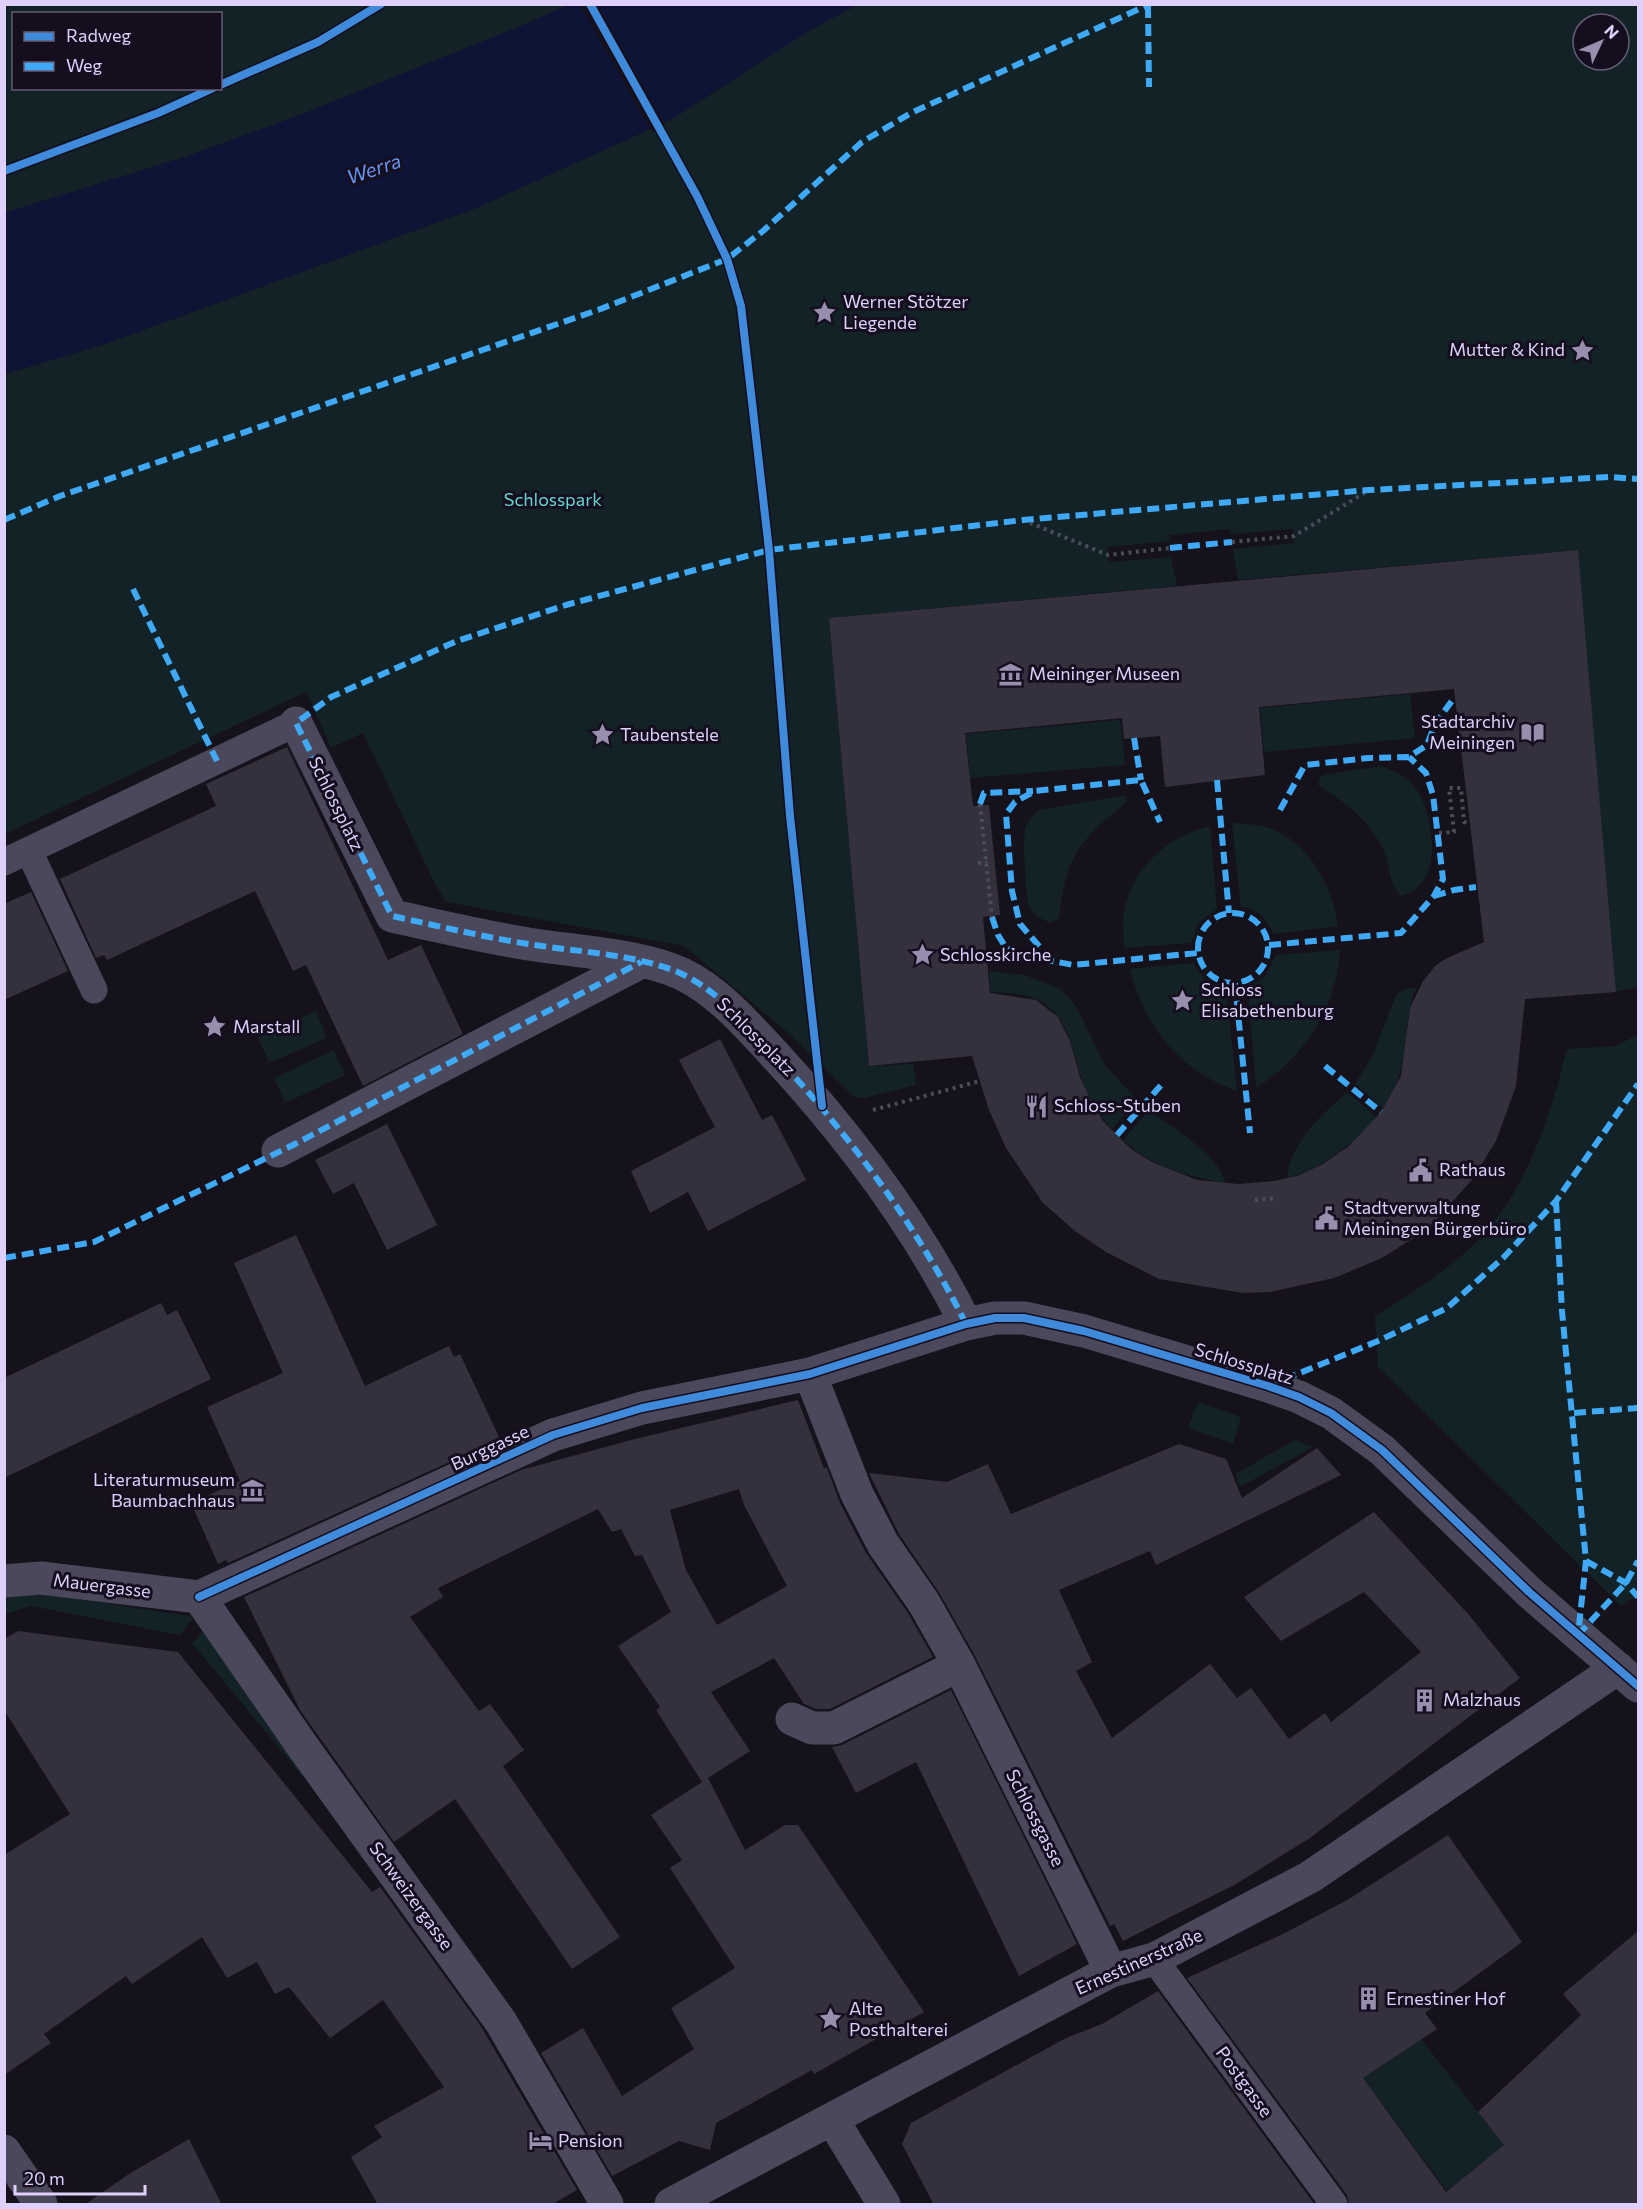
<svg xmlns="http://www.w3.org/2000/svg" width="1643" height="2209" viewBox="0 0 1643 2209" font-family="Commissioner,sans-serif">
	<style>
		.green { fill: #132226; fill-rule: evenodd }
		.water { fill: #0e1436 }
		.pier { fill: #16121b }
		.building { fill: #35303d; fill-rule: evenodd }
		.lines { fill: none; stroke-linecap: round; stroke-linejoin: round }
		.path { stroke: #484e5c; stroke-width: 4; stroke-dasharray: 3 4.5; stroke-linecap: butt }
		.lane { stroke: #4c485b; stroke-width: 27 }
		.street { stroke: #4c485b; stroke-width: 33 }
		.quiet { stroke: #3fa9f5; stroke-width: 6; stroke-dasharray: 12 6; stroke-linecap: butt }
		.cycleway-casing { stroke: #150e1f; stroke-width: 11 }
		.cycleway { stroke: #408adc; stroke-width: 8 }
		.labels { text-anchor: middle; stroke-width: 6; stroke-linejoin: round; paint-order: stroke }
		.poi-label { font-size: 18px; fill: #ded0fb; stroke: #150e1f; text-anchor: start }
		.park-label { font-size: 18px; fill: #63d4d0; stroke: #150e1f }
		.street-label { font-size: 18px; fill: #ded0fb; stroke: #150e1f }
		.water-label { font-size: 20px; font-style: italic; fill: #6794f2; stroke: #150e1f }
	</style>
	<rect width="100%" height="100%" fill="#16121b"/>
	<path class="green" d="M4,5H568L526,24L300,115L188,156L5,213ZM14,14H220V88H14Z
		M857,5H1638V987L1616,992L1577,550L1238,580L1233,549L1294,543L1293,529L1231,534L1230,529L1169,535L1170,541L1108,547L1110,562L1171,557L1177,586L829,618L869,1066L913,1064L916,1085L865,1098L854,1097L787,1032L684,946L446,902L435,884L363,733L331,748L306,692L5,834V374L105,344L476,208L672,119L810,30ZM1583,24H1619V60H1583Z
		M1410,694L1415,738L1264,752L1260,708Z
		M1120,720L1125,765L970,778L966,734Z
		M1380,766C1399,771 1418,784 1424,804C1435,834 1440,887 1401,896C1389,886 1389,861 1382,847C1367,818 1344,802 1318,785L1320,777L1324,775Z
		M1126,795L1127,802C1100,824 1073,845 1065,882C1062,894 1061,907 1058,919L1050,923C1043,919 1033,916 1030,909C1025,899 1023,841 1025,829C1027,821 1033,815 1039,810Z
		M1232,823C1247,824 1263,824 1277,831C1313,849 1333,889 1338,926L1273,934C1269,921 1256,907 1241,907Z
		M1210,826L1217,909L1199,922L1191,943L1124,948C1124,936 1122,923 1124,911C1132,868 1169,835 1210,826Z
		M1340,950C1337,1007 1304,1058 1256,1088L1248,988L1265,977L1276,955Z
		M1193,963L1205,980L1226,990L1237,1091C1180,1071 1144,1027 1130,969Z
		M989,971L1025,975L1061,989L1076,1006L1105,1065L1137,1100L1112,1129C1098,1114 1088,1095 1081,1077C1072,1047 1068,1014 1036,999C1022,993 1006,993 991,992Z
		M1406,988H1416C1400,1030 1412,1069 1383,1108L1355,1084L1372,1057L1396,995Z
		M316,1011L327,1038L269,1063L258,1037Z
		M1638,1035V1593L1625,1604L1620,1605L1378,1367L1375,1316C1408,1296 1440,1275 1469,1249C1525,1197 1549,1121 1567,1049L1615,1046Z
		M334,1050L345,1075L285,1103L274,1078Z
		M1347,1092L1376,1117C1353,1145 1323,1168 1287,1178C1292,1139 1320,1117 1347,1092Z
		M1149,1110C1171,1127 1221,1155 1225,1183C1187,1176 1152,1167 1123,1140Z
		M1198,1402L1241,1417L1233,1444L1188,1428Z
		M1295,1440L1313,1447L1240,1487L1235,1474Z
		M34,1592L194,1617L180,1635L31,1606L5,1614V1597Z
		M208,1626L312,1771L303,1777L192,1643Z
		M1421,2039L1504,2145L1447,2191L1363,2078Z"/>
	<path class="water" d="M568,5H857L810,30L672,119L476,208L105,344L5,374L4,213L188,156L300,115L526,24Z"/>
	<path class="pier" d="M580,5H598L665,125L652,132Z"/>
	<path class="building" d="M1578,550L1616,992L1525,999L1516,1086L1496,1141L1471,1181L1435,1221L1412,1239L1382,1258L1334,1278L1270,1292L1243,1293L1159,1279L1106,1252L1075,1231L1043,1203L1006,1148L989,1110L972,1056L869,1066L829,618ZM1454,689L1484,942L1447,958L1436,965L1423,981L1410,1008L1401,1076L1381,1112L1349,1146L1323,1164L1297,1176L1274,1181L1238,1184L1197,1180L1152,1162L1131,1149L1103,1121L1091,1100L1080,1077L1070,1041L1058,1017L1036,1000L990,993L983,917L1000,915L989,805L973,806L965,733L1122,718L1124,739L1160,736L1165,787L1265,775L1259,707Z
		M287,747L388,960L421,945L463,1034L363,1086L306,965L293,971L255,891L107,960L104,955L96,958L60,879L216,806L206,784Z
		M31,892L68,971L4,1000V904Z
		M720,1039L762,1120L772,1115L806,1180L708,1231L688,1192L650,1213L631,1171L715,1127L679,1060Z
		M387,1124L437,1225L387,1250L354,1183L333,1194L315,1160Z
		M296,1235L365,1386L449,1346L454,1357L460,1354L500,1439L228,1563L226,1560L218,1564L191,1503L240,1481L207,1407L283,1373L234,1263Z
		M161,1303L167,1315L177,1310L211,1379L4,1478V1378Z
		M798,1400L824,1468H827L840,1503L866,1553L908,1613L933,1657L830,1709H816L804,1704L774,1658L711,1692L750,1751L708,1778L745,1850L785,1825H798L924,2012L814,2074L812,2070L716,2123L710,2150L679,2141L612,2176L541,2053L583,2028L622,2096L694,2049L671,2008L735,1968L670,1868L682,1860L651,1815L702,1782L656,1710L660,1707L618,1646L671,1612L642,1555L635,1556L621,1529L612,1532L598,1509L438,1588L443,1597L410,1617L479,1711L490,1704L524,1750L503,1766L620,1937L572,1969L455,1799L394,1842L300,1710L244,1597L521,1470L635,1439ZM739,1489L744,1505L787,1586L717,1625L686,1570L670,1510Z
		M1179,1444L1226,1459L1242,1498L1317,1448L1341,1475L1156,1565L1150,1551L1059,1590L1092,1662L1076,1671L1112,1738L1210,1664L1237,1698L1251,1688L1289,1739L1325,1713L1331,1722L1421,1652L1364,1592L1281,1641L1244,1597L1374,1512L1469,1615L1520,1678L1310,1838L1236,1884L1123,1941L1114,1924L1110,1926L975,1656L940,1594L899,1534L869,1473L947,1482L988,1464L1011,1514Z
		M18,1631L178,1652L372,1892L380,1887L480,2025L577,2190L551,2205H378L351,2157L382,2137L374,2126L444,2087L383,2000L330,2038L289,1987L275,1994L257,1962L227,1978L202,1937L132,1984L126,1976L44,2034L51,2043L4,2075V1855L70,1814L4,1710V1639Z
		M951,1690L1077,1944L1019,1976L916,1762L856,1793L832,1747L842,1745Z
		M1448,1835L1522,1942L1425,2013L1437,2029L1363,2078L1446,2192L1504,2145L1478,2112L1581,2015L1563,1994L1638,1931V2205H1349L1347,2195L1187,1978L1281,1935L1349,1899Z
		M1158,1991L1315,2205H934L902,2144L911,2123L1066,2038L1102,2024Z
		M189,2139L222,2205H84L129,2174Z"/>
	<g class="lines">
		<path class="path" d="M1023,520L1108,555L1170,548
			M1232,542L1294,536L1369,490
			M980,804L992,917
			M1439,833L1454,832L1449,788H1461L1464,822L1469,823
			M978,863L987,862
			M873,1110L980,1081
			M1255,1200L1276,1198"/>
		<path class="lane" d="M29,851L94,990
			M4,862L296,723
			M1154,1959L1334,2204"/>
		<path class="street" d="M296,723L392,916C439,926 487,938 535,945C580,952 641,955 682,974C718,991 747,1025 774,1054C849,1135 916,1224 966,1324
			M278,1151L641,962
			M810,1374L857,1494L883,1544L924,1603L959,1665L1111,1971
			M4,1581L41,1578L199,1597
			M199,1597L553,1435L642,1408L810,1374L966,1324L995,1318H1024L1084,1331L1268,1386L1299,1397L1331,1413L1382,1450L1529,1592L1638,1686
			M199,1597L303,1747L501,2022L607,2204
			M792,1719L812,1728H834L959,1665
			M832,2119L884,2204
			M4,2151L41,2204
			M671,2204L1111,1971L1154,1959L1310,1877L1618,1668"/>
		<path class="quiet" d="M1148,6L1149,87
			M4,520L60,496L598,310L727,259L763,231L862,142L911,113L1150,4
			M1170,548L1232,542
			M133,589L217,761
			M1134,738L1141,780
			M1217,780L1229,913
			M980,804L984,793L1033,791
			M1280,810L1305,765L1368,758L1409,757L1427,745L1435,724L1454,698
			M1434,896L1454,890L1476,887
			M1198 948a35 35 0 1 1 70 0a35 35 0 1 1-70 0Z
			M992,917L998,935L1006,948L1021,955L1073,965L1198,953
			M1269,945L1401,933L1434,896L1443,879L1433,795L1426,773L1409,757
			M1051,960L1020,924L1012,891L1006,814L1015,802L1035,791L1141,780L1160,822
			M1235,983L1250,1133
			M1325,1066L1381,1112
			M1117,1135L1163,1083
			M1556,1201L1562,1311L1586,1561L1578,1635
			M4,1258L94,1242L293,1145L641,962
			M966,1324C916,1224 849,1135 774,1054C747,1025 718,991 682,974C641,955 580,952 535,945C487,938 439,926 392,916L296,723L331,697L457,641L566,605L769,550L1023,520L1369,490L1610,477L1638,479
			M1268,1386L1378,1341L1447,1308L1504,1257L1556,1201L1638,1084
			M1574,1413L1638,1408
			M1586,1561L1626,1583L1638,1597
			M1578,1635L1626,1583L1638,1561"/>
		<defs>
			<path id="cycleway" d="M590,4L697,196L727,259L741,306L769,550L790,816L822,1106
				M220,85L318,42L381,4
				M4,171L158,113L213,88
				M199,1597L553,1435L642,1408L810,1374L966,1324L995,1318H1024L1084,1331L1268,1386L1299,1397L1331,1413L1382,1450L1529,1592L1638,1686"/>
		</defs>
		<use href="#cycleway" class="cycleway-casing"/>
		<use href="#cycleway" class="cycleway"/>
	</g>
	<defs>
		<symbol id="sight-bare" viewBox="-9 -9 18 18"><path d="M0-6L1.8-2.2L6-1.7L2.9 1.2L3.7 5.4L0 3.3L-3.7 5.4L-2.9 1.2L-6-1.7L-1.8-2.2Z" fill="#988ead" stroke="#150e1f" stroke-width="2.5" paint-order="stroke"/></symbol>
		<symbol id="museum-bare" viewBox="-9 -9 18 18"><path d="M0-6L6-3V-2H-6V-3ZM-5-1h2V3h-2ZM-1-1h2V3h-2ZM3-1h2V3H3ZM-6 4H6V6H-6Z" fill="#988ead" stroke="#150e1f" stroke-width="2.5" paint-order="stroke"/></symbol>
		<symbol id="library-bare" viewBox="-9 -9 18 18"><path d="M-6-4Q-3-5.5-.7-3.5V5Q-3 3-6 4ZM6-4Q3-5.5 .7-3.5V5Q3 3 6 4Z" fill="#988ead" stroke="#150e1f" stroke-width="2.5" paint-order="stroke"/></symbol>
		<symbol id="restaurant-bare" viewBox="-9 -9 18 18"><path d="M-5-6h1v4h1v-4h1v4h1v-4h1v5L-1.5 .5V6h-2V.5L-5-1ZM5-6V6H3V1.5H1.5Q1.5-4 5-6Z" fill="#988ead" stroke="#150e1f" stroke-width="2.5" paint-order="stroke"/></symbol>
		<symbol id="civic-bare" viewBox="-9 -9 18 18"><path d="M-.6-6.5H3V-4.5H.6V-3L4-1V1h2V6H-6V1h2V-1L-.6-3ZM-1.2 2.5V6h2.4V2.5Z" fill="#988ead" stroke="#150e1f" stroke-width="2.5" paint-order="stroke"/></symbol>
		<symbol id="building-bare" viewBox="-9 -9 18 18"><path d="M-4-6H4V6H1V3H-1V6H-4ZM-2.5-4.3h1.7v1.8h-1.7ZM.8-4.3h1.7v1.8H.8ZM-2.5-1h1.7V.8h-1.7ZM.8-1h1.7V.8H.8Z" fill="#988ead" stroke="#150e1f" stroke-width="2.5" paint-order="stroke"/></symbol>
		<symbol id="hotel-bare" viewBox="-9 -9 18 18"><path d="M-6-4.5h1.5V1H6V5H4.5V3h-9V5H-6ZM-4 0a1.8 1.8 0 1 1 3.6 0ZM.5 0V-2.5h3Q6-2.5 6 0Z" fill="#988ead" stroke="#150e1f" stroke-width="2.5" paint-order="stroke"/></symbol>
	</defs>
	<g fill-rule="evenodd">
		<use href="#sight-bare" x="808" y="296" width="33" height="33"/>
		<use href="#sight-bare" x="1566" y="334" width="33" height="33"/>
		<use href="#museum-bare" x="994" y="658" width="33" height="33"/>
		<use href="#library-bare" x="1516" y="716" width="33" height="33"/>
		<use href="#sight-bare" x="586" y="718" width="33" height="33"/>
		<use href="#sight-bare" x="906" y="938" width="33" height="33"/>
		<use href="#sight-bare" x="1166" y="984" width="33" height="33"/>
		<use href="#sight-bare" x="198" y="1010" width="33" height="33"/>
		<use href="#restaurant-bare" x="1020" y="1090" width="33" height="33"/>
		<use href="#civic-bare" x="1404" y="1154" width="33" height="33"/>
		<use href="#civic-bare" x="1310" y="1202" width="33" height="33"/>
		<use href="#museum-bare" x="236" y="1474" width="33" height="33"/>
		<use href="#building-bare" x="1408" y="1684" width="33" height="33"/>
		<use href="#building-bare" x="1352" y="1982" width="33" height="33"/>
		<use href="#sight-bare" x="814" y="2002" width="33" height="33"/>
		<use href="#hotel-bare" x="524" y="2124" width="33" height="33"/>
	</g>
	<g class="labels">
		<g class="poi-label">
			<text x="843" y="308">Werner Stötzer<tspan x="843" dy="21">Liegende</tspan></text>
			<text x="1565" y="356" text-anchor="end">Mutter &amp; Kind</text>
			<text x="1029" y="680">Meininger Museen</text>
			<text x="1515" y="728" text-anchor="end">Stadtarchiv<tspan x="1515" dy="21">Meiningen</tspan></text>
			<text x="620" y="741">Taubenstele</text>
			<text x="940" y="961">Schlosskirche</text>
			<text x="1201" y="996">Schloss<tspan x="1201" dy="21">Elisabethenburg</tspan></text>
			<text x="233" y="1033">Marstall</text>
			<text x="1054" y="1112">Schloss-Stuben</text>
			<text x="1439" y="1176">Rathaus</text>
			<text x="1344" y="1214">Stadtverwaltung<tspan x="1344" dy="21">Meiningen Bürgerbüro</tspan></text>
			<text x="235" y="1486" text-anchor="end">Literaturmuseum<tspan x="235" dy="21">Baumbachhaus</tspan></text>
			<text x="1443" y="1706">Malzhaus</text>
			<text x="1386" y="2005">Ernestiner Hof</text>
			<text x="849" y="2015">Alte<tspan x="849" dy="21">Posthalterei</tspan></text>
			<text x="558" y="2147">Pension</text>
		</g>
		<g class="park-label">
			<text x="553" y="506">Schlosspark</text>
		</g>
		<g class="street-label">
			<text transform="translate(336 804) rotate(64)" y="6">Schlossplatz</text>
			<text transform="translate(756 1037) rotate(45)" y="6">Schlossplatz</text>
			<text transform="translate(1244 1364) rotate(17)" y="6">Schlossplatz</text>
			<text transform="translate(490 1448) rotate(-25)" y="6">Burggasse</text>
			<text transform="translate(102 1586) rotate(7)" y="6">Mauergasse</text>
			<text transform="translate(1035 1818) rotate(63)" y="6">Schlossgasse</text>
			<text transform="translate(411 1896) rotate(54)" y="6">Schweizergasse</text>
			<text transform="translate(1139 1962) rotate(-24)" y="6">Ernestinerstraße</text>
			<text transform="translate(1244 2082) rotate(54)" y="6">Postgasse</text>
		</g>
		<g class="water-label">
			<text transform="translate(374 169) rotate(-19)" y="7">Werra</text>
		</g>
	</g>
	<rect width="1643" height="2209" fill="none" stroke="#ded0fb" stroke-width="12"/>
	<rect x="12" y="12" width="210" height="78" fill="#150e1f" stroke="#655c77" stroke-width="1.5"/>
	<rect x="24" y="32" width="30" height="9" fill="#408adc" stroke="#655c77" stroke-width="1.5"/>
	<text x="66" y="42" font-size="18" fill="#ded0fb">Radweg</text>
	<rect x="24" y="62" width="30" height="9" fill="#3fa9f5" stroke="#655c77" stroke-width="1.5"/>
	<text x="66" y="72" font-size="18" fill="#ded0fb">Weg</text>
	<g transform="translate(1601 42) rotate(46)"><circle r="28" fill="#150e1f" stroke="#655c77" stroke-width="1.5"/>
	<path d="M0-4.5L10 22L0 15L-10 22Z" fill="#988ead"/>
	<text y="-9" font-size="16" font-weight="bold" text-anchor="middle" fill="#ded0fb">N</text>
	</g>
	<path d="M15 2185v9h130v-9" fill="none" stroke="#ded0fb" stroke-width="3"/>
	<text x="24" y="2185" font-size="18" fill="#ded0fb" stroke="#150e1f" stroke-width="4.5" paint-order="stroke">20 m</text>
</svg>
